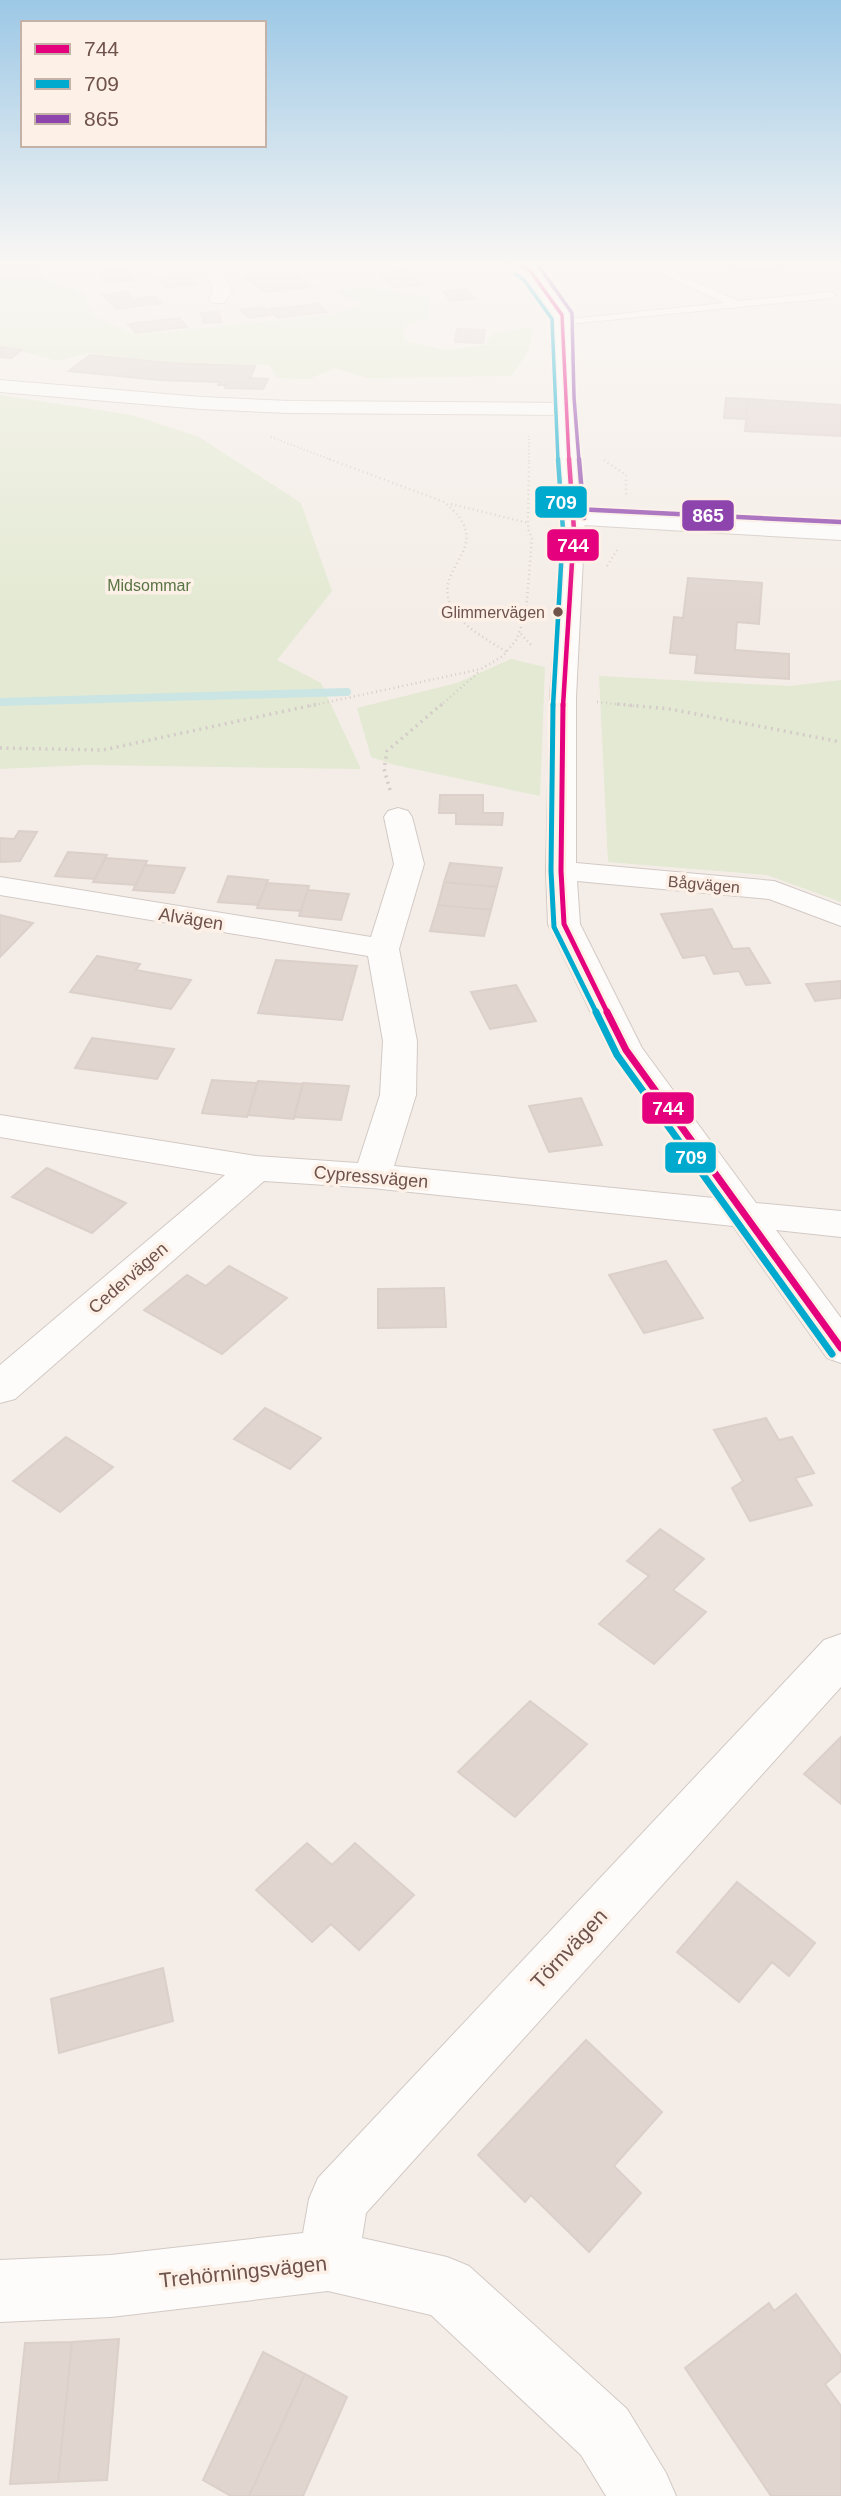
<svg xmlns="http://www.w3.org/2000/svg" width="841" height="2496" viewBox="0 0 841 2496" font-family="Helvetica,sans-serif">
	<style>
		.green { fill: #e3e9d2 }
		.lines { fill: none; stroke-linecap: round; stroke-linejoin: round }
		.stream { stroke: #cae5e3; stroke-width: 8 }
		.building { fill: #e0d5cf; stroke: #dcd0ca; stroke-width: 2 }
		.service-casing { stroke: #d2c9c4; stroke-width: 2 }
		.minor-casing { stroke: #d2c9c4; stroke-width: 2 }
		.secondary-casing { stroke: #d2c9c4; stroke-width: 2 }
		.path-far2 { stroke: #d5ccca; stroke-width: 2; stroke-dasharray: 1 2.5; stroke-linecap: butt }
		.path-far1 { stroke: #d5ccca; stroke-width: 2.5; stroke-dasharray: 1 3.5; stroke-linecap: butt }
		.path { stroke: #d5ccca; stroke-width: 3.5; stroke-dasharray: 2 4.5; stroke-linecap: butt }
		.service { fill: #fdfcfb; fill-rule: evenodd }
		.minor { fill: #fdfcfb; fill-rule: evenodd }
		.secondary { fill: #fdfcfb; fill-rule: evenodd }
		.bus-1-far3-casing { stroke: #fdf1e7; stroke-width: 6 }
		.bus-1-far2-casing { stroke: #fdf1e7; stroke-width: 8 }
		.bus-1-far1-casing { stroke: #fdf1e7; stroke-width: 10 }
		.bus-1-casing { stroke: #fdf1e7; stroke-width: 12 }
		.bus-2-far3-casing { stroke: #fdf1e7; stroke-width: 6 }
		.bus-2-far2-casing { stroke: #fdf1e7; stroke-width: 8 }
		.bus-2-far1-casing { stroke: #fdf1e7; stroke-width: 10 }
		.bus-2-casing { stroke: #fdf1e7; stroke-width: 12 }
		.bus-3-far1-casing { stroke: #fdf1e7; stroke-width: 6 }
		.bus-3-casing { stroke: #fdf1e7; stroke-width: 8 }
		.bus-1-far3 { stroke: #e5007d; stroke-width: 3.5 }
		.bus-1-far2 { stroke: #e5007d; stroke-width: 4.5 }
		.bus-1-far1 { stroke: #e5007d; stroke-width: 5 }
		.bus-1 { stroke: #e5007d; stroke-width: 7 }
		.bus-2-far3 { stroke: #00a9ce; stroke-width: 3.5 }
		.bus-2-far2 { stroke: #00a9ce; stroke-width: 4.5 }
		.bus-2-far1 { stroke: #00a9ce; stroke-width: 5 }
		.bus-2 { stroke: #00a9ce; stroke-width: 7 }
		.bus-3-far1 { stroke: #8e44ad; stroke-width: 3.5 }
		.bus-3 { stroke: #8e44ad; stroke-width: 4.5 }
		.bus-dot { fill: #6f524a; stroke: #fdf1e7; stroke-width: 2.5 }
		.labels { text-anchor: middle; stroke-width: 7; stroke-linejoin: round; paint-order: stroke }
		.far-park-label { font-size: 16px; fill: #587443; stroke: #fdf1e7 }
		.bus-label { font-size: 16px; fill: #6f524a; stroke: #fdf1e7; text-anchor: end }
		.far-street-label { font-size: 16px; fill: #6f524a; stroke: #fdf1e7 }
		.street-label { font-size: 18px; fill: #6f524a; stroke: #fdf1e7 }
		.near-street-label { font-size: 21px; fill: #6f524a; stroke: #fdf1e7 }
		.line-badge { stroke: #fdf1e7; stroke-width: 2.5 }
		.badge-label { font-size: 19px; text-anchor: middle; font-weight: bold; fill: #fff }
	</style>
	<rect width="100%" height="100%" fill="#f4ede7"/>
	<path class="green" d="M0,265H36L42,277L82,293L94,316L135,335L332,315L362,304L333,291L368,287L429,298V318L404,326V341L447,350L485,345L492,334L534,327L528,352L511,376L367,378L335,368L309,379L277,378L269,365L169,362L87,353L58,361L0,346Z
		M0,395L132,415L199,437L301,503L332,591L277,660L321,683L361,769L87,765L0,769Z
		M511,659L545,667L540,796L395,765L371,757L357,708L457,683Z
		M599,676L790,686L841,680V902L767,875L608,862Z"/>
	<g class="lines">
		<path class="stream" d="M0,702L347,692"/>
	</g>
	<path class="building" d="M718,265H754L774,271L752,277Z
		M754,265H801L774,271Z
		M124,268L134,280L108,283L98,271Z
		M407,270L423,285L394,287L379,273Z
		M293,272L312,287L265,292L244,276Z
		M187,275L196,284L167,288L158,278Z
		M467,289L475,299L450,301L443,291Z
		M126,292L133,299L154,296L161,303L116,309L103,295Z
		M318,304L327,312L278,318L269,309Z
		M264,307L271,315L249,318L241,310Z
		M219,312L221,322L203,323L201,313Z
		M179,318L187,327L136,333L128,324Z
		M457,329L485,330L483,343L455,342Z
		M0,347L22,350L11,358L0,357Z
		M90,355L170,363L255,366L250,378L268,379L263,389L225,388L226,385H218L219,382L158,380L69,371Z
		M726,398L748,399L746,419L724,418Z
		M748,399L841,405V436L745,431Z
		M688,578L762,583L759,624L737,622L735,650L789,654V679L695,673L697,655L670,653L674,617L683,618Z
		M440,795H483V813H503L502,825L456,824V813H439Z
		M19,831L37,832L20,861L0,862V838L14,839Z
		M68,852L107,855L95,879L55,876Z
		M105,858L147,861L136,885L93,882Z
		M450,863L502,868L497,887L444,882Z
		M145,865L185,868L174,893L133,890Z
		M228,876L268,880L258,905L218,902Z
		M444,882L497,887L491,910L438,905Z
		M267,883L309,886L301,911L257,908Z
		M308,890L349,894L341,920L299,916Z
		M438,905L491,910L484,936L430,931Z
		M712,909L733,949L749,948L770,983L746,985L739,971L714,974L705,955L683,958L661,914Z
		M0,915L33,923L0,957Z
		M97,956L140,964L136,970L191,980L171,1009L70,992Z
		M276,960L357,966L342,1020L258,1013Z
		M841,981V998L815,1001L806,984Z
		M516,985L536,1021L490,1029L471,992Z
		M92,1038L174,1049L157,1079L75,1068Z
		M212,1080L257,1083L247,1117L202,1113Z
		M258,1081L303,1084L294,1119L248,1115Z
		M303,1083L349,1086L341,1120L294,1117Z
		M581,1098L602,1145L549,1152L529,1106Z
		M47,1168L126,1203L92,1233L12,1197Z
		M666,1261L703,1318L644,1333L609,1275Z
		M229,1266L287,1298L222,1354L144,1310L187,1275L206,1286Z
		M444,1288L446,1327L378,1328V1289Z
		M265,1408L321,1438L290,1469L234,1439Z
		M766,1418L779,1440L792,1437L814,1473L795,1478L812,1505L750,1521L732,1488L743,1481L714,1430Z
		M66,1437L113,1467L60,1512L13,1481Z
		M660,1529L704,1559L673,1590L706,1612L654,1664L599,1624L649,1576L627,1561Z
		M530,1701L587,1744L515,1817L458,1772Z
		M841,1737V1804L804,1774Z
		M307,1843L332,1865L355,1843L414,1895L359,1950L331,1924L312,1942L256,1890Z
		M737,1882L815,1943L789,1976L772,1962L739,2002L677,1952Z
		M163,1968L173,2021L59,2053L51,1999Z
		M586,2040L662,2112L614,2166L641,2193L589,2252L531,2195L525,2202L478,2155Z
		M796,2294L841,2356V2371L825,2384L841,2406V2496H771L685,2368L769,2303L774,2311Z
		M119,2339L107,2480L58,2482L72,2342Z
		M72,2342L58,2482L10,2484L25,2343Z
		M263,2352L305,2374L249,2496H231L203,2480Z
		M305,2374L347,2397L303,2496H249Z"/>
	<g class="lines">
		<defs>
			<path id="service" d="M643,265H656L739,301L830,292L836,295L830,298L558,325V321L562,320L724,303Z"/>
			<path id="minor" d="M201,265H217L232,291L224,303H212L209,299L214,291Z
				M0,380L201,397L290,401L565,403L572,405L575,409L572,413L565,415L290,413L201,409L0,392Z
				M574,512L582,514L585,519L576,697V863L774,881L841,906V926L769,899L577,881L580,924L642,1048L756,1203L841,1211V1237L776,1230L841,1318V1363L827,1358L733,1226L372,1188L264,1181L15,1399L0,1403V1365L225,1175L0,1137V1115L256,1156L358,1163L380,1095L383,1041L368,956L0,895V877L371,937L394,864L384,817L388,811L398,808L408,811L412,817L424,864L399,949L417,1041L416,1095L394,1166L714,1198L609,1050L548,924L546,871L550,697L563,519L566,514Z
				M841,1634V1687L366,2213L362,2238L447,2257L469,2266L627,2409L666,2473L676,2496H606L581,2455L431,2315L328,2291L111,2317L0,2322V2260L111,2255L303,2233L309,2199L318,2178L824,1640Z"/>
			<path id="secondary" d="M513,265H531L537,268L571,315L574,398L585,513L841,526V540L566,524L563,519L554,398L553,315L525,276Z"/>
		</defs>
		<use href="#service" class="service-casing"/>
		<use href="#minor" class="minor-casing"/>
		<use href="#secondary" class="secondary-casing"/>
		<path class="path-far2" d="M271,437L334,461
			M529,461V436"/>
		<path class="path-far1" d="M329,459L444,502C499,547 434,563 450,604C459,626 489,640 508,653
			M604,460L626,475V495
			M451,504L528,523
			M607,566L617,550
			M521,634L532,646
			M597,702L635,706
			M310,706L481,669L503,656L517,639L526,612L532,538L528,529L529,459
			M440,706L480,671"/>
		<path class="path" d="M617,704L670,709L841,742
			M0,748L103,750L318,704
			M390,790L384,769L387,751L442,704"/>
		<use href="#service" class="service"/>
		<use href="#minor" class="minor"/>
		<use href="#secondary" class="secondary"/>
		<defs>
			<path id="bus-1-far3" d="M521,265L531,272L562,315L569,461"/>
			<path id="bus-1-far2" d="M563,706L574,530L569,459"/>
			<path id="bus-1-far1" d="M563,704L561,871L564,924L608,1014"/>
			<path id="bus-1" d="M607,1012L626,1050L841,1348"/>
			<path id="bus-2-far3" d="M515,274L524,280L552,319L558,461"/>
			<path id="bus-2-far2" d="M553,706L563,530L558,459"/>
			<path id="bus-2-far1" d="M553,704L551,871L554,927L597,1014"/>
			<path id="bus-2" d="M596,1012L617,1055L832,1354"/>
			<path id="bus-3-far1" d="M538,265L572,313L574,397L579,461"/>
			<path id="bus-3" d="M579,459L584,518
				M575,509L841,522"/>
		</defs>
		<use href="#bus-1-far3" class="bus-1-far3-casing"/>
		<use href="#bus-1-far2" class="bus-1-far2-casing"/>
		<use href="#bus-1-far1" class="bus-1-far1-casing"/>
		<use href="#bus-1" class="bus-1-casing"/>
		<use href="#bus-2-far3" class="bus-2-far3-casing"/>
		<use href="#bus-2-far2" class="bus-2-far2-casing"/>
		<use href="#bus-2-far1" class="bus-2-far1-casing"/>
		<use href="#bus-2" class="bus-2-casing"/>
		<use href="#bus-3-far1" class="bus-3-far1-casing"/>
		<use href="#bus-3" class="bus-3-casing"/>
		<use href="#bus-1-far3" class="bus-1-far3"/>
		<use href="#bus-1-far2" class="bus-1-far2"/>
		<use href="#bus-1-far1" class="bus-1-far1"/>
		<use href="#bus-1" class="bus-1"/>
		<use href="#bus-2-far3" class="bus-2-far3"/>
		<use href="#bus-2-far2" class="bus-2-far2"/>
		<use href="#bus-2-far1" class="bus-2-far1"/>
		<use href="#bus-2" class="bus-2"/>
		<use href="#bus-3-far1" class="bus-3-far1"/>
		<use href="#bus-3" class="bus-3"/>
	</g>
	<linearGradient id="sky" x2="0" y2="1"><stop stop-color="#9cc8e6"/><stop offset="0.43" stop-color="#faf7f4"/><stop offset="1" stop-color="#faf7f4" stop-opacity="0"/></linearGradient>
	<rect width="841" height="614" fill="url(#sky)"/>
	<circle class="bus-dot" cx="558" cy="612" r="6"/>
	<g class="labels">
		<g class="far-park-label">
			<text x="149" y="591">Midsommar</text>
		</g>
		<g class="bus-label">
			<text x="545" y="618">Glimmervägen</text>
		</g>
		<g class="far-street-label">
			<text transform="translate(704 884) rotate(5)" y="6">Bågvägen</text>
		</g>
		<g class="street-label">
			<text transform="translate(191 919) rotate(9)" y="6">Alvägen</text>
			<text transform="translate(371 1177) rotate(5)" y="6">Cypressvägen</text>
			<text transform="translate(128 1278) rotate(-41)" y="6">Cedervägen</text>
		</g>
		<g class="near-street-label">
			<text transform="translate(569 1949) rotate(-47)" y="7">Törnvägen</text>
			<text transform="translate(243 2272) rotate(-6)" y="7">Trehörningsvägen</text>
		</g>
	</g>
	<g class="line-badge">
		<rect x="534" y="485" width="54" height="34" rx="7" fill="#00a9ce"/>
		<rect x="681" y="499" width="54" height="33" rx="7" fill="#8e44ad"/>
		<rect x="546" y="528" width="54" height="34" rx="7" fill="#e5007d"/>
		<rect x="641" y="1091" width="54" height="34" rx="7" fill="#e5007d"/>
		<rect x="664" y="1141" width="53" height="33" rx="7" fill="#00a9ce"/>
	</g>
	<g class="badge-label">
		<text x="561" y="509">709</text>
		<text x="708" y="522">865</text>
		<text x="573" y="552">744</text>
		<text x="668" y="1115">744</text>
		<text x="691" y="1164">709</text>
	</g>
	<rect x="21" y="21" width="245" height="126" fill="#fdf1e7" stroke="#c4b1a8" stroke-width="2"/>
	<rect x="35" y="44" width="35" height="10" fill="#e5007d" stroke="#c4b1a8" stroke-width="2"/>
	<text x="84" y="56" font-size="21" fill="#6f524a">744</text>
	<rect x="35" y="79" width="35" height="10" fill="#00a9ce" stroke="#c4b1a8" stroke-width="2"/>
	<text x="84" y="91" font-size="21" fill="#6f524a">709</text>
	<rect x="35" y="114" width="35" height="10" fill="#8e44ad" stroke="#c4b1a8" stroke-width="2"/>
	<text x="84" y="126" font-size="21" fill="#6f524a">865</text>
</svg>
